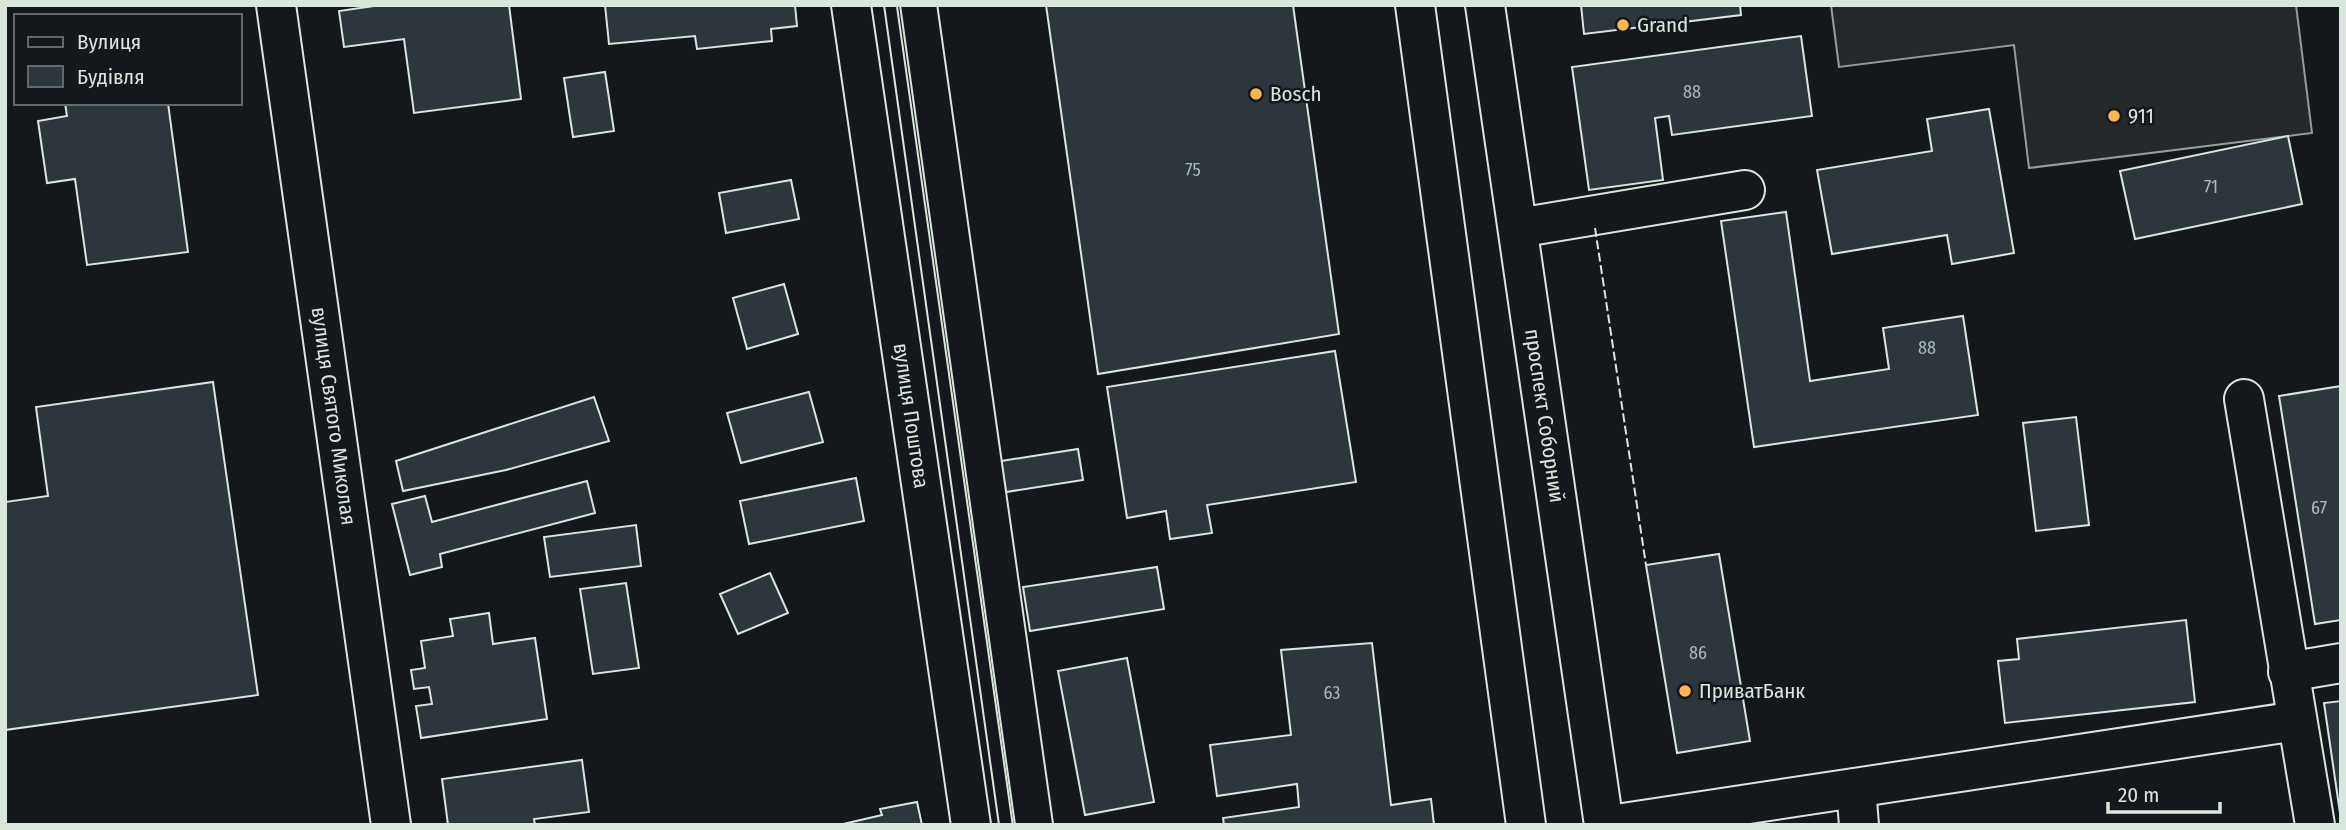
<svg xmlns="http://www.w3.org/2000/svg" width="2346" height="830" viewBox="0 0 2346 830" font-family="'Fira Sans Condensed',sans-serif">
	<style>
		.parking { fill: #24282b; stroke: #939e99; stroke-width: 2 }
		.building { fill: #2c363c; stroke: #d8e6dc; stroke-width: 2 }
		.lines { fill: none; stroke-linecap: round; stroke-linejoin: round }
		.minor-casing { stroke: #d8e6dc; stroke-width: 42 }
		.major-casing { stroke: #d8e6dc; stroke-width: 42 }
		.minor { stroke: #14181c; stroke-width: 38 }
		.major { stroke: #14181c; stroke-width: 38 }
		.tram { stroke: #d8e6dc; stroke-width: 2 }
		.fence { stroke: #d8e6dc; stroke-width: 2; stroke-dasharray: 9 3.5; stroke-linecap: butt }
		.poi-dot { fill: #ffb74d; stroke: #14181c; stroke-width: 2.5 }
		.labels { text-anchor: middle; stroke-width: 5; stroke-linejoin: round; paint-order: stroke }
		.number-label { font-size: 18px; fill: #adbab4 }
		.poi-label { font-size: 21px; fill: #d8e6dc; stroke: #14181c; text-anchor: start }
		.street-label { font-size: 21px; fill: #d8e6dc; stroke: #14181c }
	</style>
	<rect width="100%" height="100%" fill="#14181c"/>
	<path class="parking" d="M1831,5H2296L2312,133L2029,168L2014,45L1839,67Z"/>
	<path class="building" d="M381,5H509L521,99L414,113L404,39L344,47L339,11Z
		M605,5H795L797,26L771,29L772,41L697,49L695,36L609,44Z
		M1046,5H1293L1339,334L1098,374Z
		M1581,5H1740L1741,15L1584,34Z
		M1801,36L1812,116L1672,135L1669,116L1655,118L1663,180L1589,190L1572,67Z
		M605,72L614,131L573,137L564,78Z
		M65,103H168L188,252L87,265L75,179L47,183L38,121L67,116Z
		M1989,109L2014,253L1952,264L1947,235L1832,254L1817,170L1932,151L1927,119Z
		M2288,136L2302,204L2135,239L2120,171Z
		M791,180L799,219L726,233L719,193Z
		M1786,212L1810,381L1889,369L1883,328L1963,316L1978,415L1754,447L1721,221Z
		M784,284L798,334L747,349L733,298Z
		M1335,351L1356,482L1207,505L1212,533L1170,539L1166,511L1127,518L1107,387Z
		M213,382L258,695L5,730V502L48,496L36,407Z
		M2341,386V620L2315,624L2279,396Z
		M809,392L823,442L741,463L727,413Z
		M594,397L609,441L506,470L403,491L396,461Z
		M2076,417L2089,525L2036,531L2023,423Z
		M1078,449L1083,480L1006,492L1001,461Z
		M856,478L864,521L749,544L740,501Z
		M587,481L595,513L440,554L442,567L410,575L392,504L425,496L432,522Z
		M636,525L641,566L550,577L544,537Z
		M1719,554L1750,741L1677,753L1646,565Z
		M1157,567L1164,609L1030,631L1023,587Z
		M770,573L788,613L738,634L720,594Z
		M626,583L639,668L593,674L580,589Z
		M489,613L493,644L535,638L547,719L421,738L416,706L432,704L429,687L414,689L411,670L425,668L421,641L453,636L450,619Z
		M2186,620L2195,702L2005,723L1998,661L2019,659L2017,639Z
		M1372,643L1391,805L1431,799L1434,825H1224L1223,818L1299,807L1297,784L1217,796L1210,745L1291,735L1281,650Z
		M1127,658L1154,802L1085,815L1058,671Z
		M2341,701V820L2324,703Z
		M582,760L589,812L534,819L535,825H448L442,779Z
		M917,802L922,825H839L882,815L880,809Z"/>
	<g class="lines">
		<defs>
			<g id="minor">
				<path id="s1" d="M276,5L391,825"/>
				<path id="s2" d="M851,5L971,825"/>
				<path d="M917,5L1033,825"/>
				<path d="M1518,228L1745,190"/>
				<path d="M2244,399L2315,825"/>
				<path d="M2288,672L2341,663"/>
				<path d="M1856,788L1859,825"/>
				<path d="M1610,825L2297,721"/>
			</g>
			<g id="major">
				<path d="M1415,5L1526,825"/>
				<path id="s3" d="M1485,5L1604,825"/>
			</g>
		</defs>
		<use href="#minor" class="minor-casing"/>
		<use href="#major" class="major-casing"/>
		<use href="#minor" class="minor"/>
		<use href="#major" class="major"/>
		<path class="tram" d="M884,5L999,825
			M900,5L1015,825"/>
		<path class="fence" d="M1595,228L1646,565"/>
	</g>
	<g class="poi-dot">
		<circle cx="1623" cy="25" r="7"/>
		<circle cx="1256" cy="94" r="7"/>
		<circle cx="2114" cy="116" r="7"/>
		<circle cx="1685" cy="691" r="7"/>
	</g>
	<g class="labels">
		<g class="number-label">
			<text x="1692" y="98">88</text>
			<text x="1193" y="176">75</text>
			<text x="2211" y="193">71</text>
			<text x="1927" y="354">88</text>
			<text x="2319" y="514">67</text>
			<text x="1698" y="659">86</text>
			<text x="1332" y="699">63</text>
		</g>
		<g class="poi-label">
			<text x="1637" y="32">Grand</text>
			<text x="1270" y="101">Bosch</text>
			<text x="2128" y="123">911</text>
			<text x="1699" y="698">ПриватБанк</text>
		</g>
		<g class="street-label">
			<text dy="7" stroke="none"><textPath href="#s1" startOffset="415">вулиця Святого Миколая</textPath></text>
			<text dy="7" stroke="none"><textPath href="#s2" startOffset="415">вулиця Поштова</textPath></text>
			<text dy="7" stroke="none"><textPath href="#s3" startOffset="415">проспект Соборний</textPath></text>
		</g>
	</g>
	<rect width="2346" height="830" fill="none" stroke="#d8e6dc" stroke-width="14"/>
	<rect x="14" y="14" width="228" height="91" fill="#14181c" stroke="#626a69" stroke-width="2"/>
	<rect x="28" y="37" width="35" height="10" fill="#14181c" stroke="#626a69" stroke-width="2"/>
	<text x="77" y="49" font-size="21" fill="#d8e6dc">Вулиця</text>
	<rect x="28" y="66" width="35" height="21" fill="#2c363c" stroke="#626a69" stroke-width="2"/>
	<text x="77" y="84" font-size="21" fill="#d8e6dc">Будівля</text>
	<path d="M2108 802v10h112v-10" fill="none" stroke="#d8e6dc" stroke-width="3.5"/>
	<text x="2118" y="802" font-size="21" fill="#d8e6dc" stroke="#14181c" stroke-width="5" paint-order="stroke">20 m</text>
</svg>
